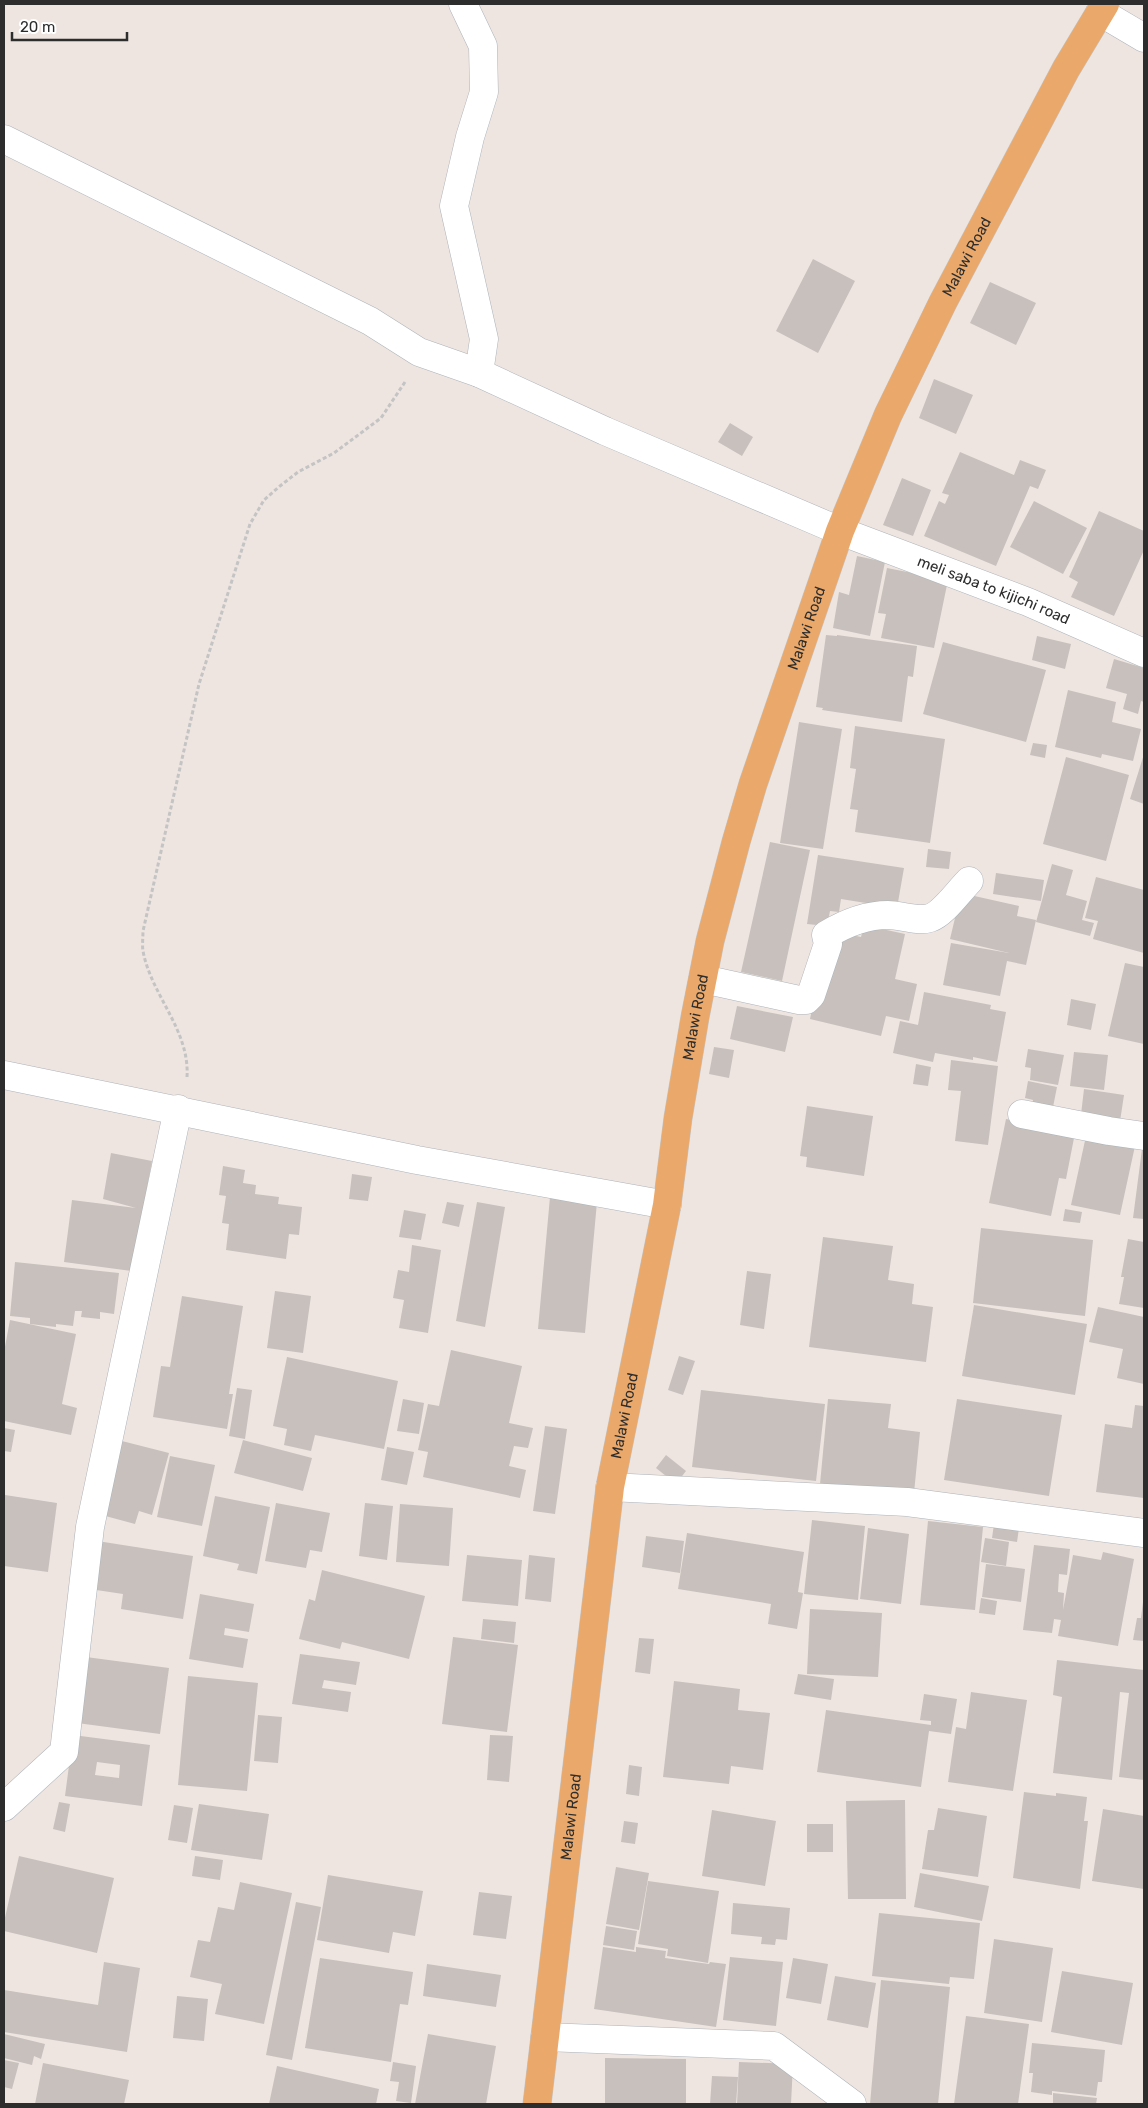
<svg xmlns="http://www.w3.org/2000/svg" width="1148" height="2108" viewBox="0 0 1148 2108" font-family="Rubik,sans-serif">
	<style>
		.building { fill: #c7c0bc; fill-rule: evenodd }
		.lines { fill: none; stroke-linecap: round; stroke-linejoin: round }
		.minor-casing { stroke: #adb3b9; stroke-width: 29 }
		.major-casing { stroke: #c4c4c4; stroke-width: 29 }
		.path { stroke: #c4c4c4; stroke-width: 3; stroke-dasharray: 4 2.5; stroke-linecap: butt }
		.minor { stroke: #fff; stroke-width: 28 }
		.major { stroke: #eaa96a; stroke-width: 28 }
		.labels { text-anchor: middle; stroke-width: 5; stroke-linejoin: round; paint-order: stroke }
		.street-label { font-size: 15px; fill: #2d2d2d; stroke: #fff }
	</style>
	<rect width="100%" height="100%" fill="#eee5e1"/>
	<path class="building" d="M813,259L855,281L818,353L776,331Z
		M990,282L1036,303L1016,345L970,323Z
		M934,379L973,395L956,434L919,418Z
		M730,423L753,437L742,456L718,442Z
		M960,452L1014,475L1020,460L1046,470L1038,489L1030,486L996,566L924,536L939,501L945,504L949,495L942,493Z
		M902,478L931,490L913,536L883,525Z
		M1034,501L1087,528L1063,574L1010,547Z
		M1099,511L1144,531V550L1114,616L1071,597L1078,582L1069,577Z
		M857,556L885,562L870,636L833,628L839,592L849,595Z
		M887,568L948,580L934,648L881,638L886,614L878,613Z
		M826,635L837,636V635L917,646L913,677L908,676L902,722L822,710L823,708L816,707Z
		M1037,636L1071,644L1065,669L1032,660Z
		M943,642L1046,670L1026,742L923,714Z
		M1114,659L1144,668V702L1141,701L1138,714L1123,709L1127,694L1106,688Z
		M1068,690L1116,702L1112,722L1141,729L1133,761L1102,754L1101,758L1055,747Z
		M799,722L842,729L823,849L780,843Z
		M855,726L945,739L930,843L855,832L858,810L850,809L856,769L850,768Z
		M1033,743L1047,745L1045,758L1030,755Z
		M1144,754V804L1130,799Z
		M1066,757L1129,775L1106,861L1043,844Z
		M770,842L810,850L782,981L741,972Z
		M928,849L951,852L949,869L926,867Z
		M818,855L904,868L897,908L841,899L839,912L830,911L827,926L807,924Z
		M1052,864L1073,870L1066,895L1087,901L1082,920L1094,923L1090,936L1036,922Z
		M996,873L1044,880L1041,901L993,894Z
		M1096,877L1144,890V953L1093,939L1098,921L1085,918Z
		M961,893L1019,906L1017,916L1036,920L1026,965L1007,961L1000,996L943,985L951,943L1009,953L950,939Z
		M864,925L905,934L895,979L917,984L909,1021L886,1016L881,1036L810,1019L818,981L838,932L861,937Z
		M1125,963L1144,967V1044L1108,1036Z
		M924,992L991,1005L990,1009L1006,1012L997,1062L973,1057V1060L935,1053L933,1062L893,1053L900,1021L918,1025Z
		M1071,999L1096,1004L1091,1030L1067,1025Z
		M737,1006L793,1017L785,1052L730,1039Z
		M714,1047L734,1050L729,1078L709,1074Z
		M1028,1049L1064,1055L1058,1085L1030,1080L1031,1068L1025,1067Z
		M1074,1052L1108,1055L1104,1090L1070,1086Z
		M951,1060L998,1066L988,1145L955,1141L961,1091L948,1090Z
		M916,1064L931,1067L928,1086L913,1084Z
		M1028,1081L1057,1087L1053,1107L1032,1110L1033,1100L1025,1098Z
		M1084,1089L1124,1095L1119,1128L1080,1123Z
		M807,1106L873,1116L864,1176L806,1167L807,1157L800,1156Z
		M1006,1119L1075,1133L1066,1179L1059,1178L1051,1216L989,1203Z
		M1086,1136L1135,1146L1120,1215L1071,1205Z
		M1142,1149H1144V1219L1133,1218Z
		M111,1153L152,1161L143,1209L139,1272L64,1262L72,1200L136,1208L103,1199Z
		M223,1166L245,1170L243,1183L256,1185L255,1194L279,1197L278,1204L302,1207L299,1235L289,1234L286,1259L226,1250L229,1224L222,1223L226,1196L219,1195Z
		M352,1174L372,1177L368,1201L349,1199Z
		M550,1197L597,1202L585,1333L538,1329Z
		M447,1202L464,1205L459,1227L442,1223Z
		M477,1202L505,1207L485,1327L456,1321Z
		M1065,1209L1082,1212L1080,1223L1063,1221Z
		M404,1210L426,1214L421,1240L399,1237Z
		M981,1228L1093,1240L1085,1316L973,1303Z
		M823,1237L893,1246L888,1280L914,1284L912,1304L933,1307L926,1362L809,1347Z
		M1128,1239L1144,1242V1308L1119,1304L1124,1277H1121Z
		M412,1245L441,1250L428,1333L399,1328L404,1300L393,1298L398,1270L409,1272Z
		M15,1262L119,1273L114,1314L100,1312V1319L81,1317L82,1311H75L73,1326L56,1324V1327L30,1324V1318L10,1316Z
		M747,1271L771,1274L764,1329L740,1325Z
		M275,1291L311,1296L303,1353L267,1348Z
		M182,1296L243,1306L229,1394H233L227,1429L153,1417L161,1366L170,1367Z
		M974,1305L1087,1324L1075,1395L962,1376Z
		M1098,1307L1144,1317V1384L1117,1378L1123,1349L1089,1342Z
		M10,1320L76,1334L62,1404L77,1408L71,1435L4,1421V1352Z
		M451,1350L522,1366L509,1423L533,1428L528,1448L514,1446L509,1466L526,1470L520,1498L423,1477L428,1452L418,1450L428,1404L439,1406Z
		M679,1356L695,1361L683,1395L668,1390Z
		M287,1357L398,1381L384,1449L315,1435L311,1451L284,1445L287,1429L273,1426Z
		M237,1388L252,1390L245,1439L229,1436Z
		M701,1390L825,1404L816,1481L692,1467Z
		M403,1399L424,1403L419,1434L397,1431Z
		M828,1399L891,1404L888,1428L920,1432L914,1493L820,1484Z
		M957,1399L1062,1415L1049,1496L944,1480Z
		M1135,1405L1144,1406V1498L1096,1492L1105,1424L1132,1428Z
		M545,1426L567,1429L555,1514L533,1511Z
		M4,1428L15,1430L11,1452L4,1451Z
		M118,1440L169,1453L152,1515L139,1511L135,1524L98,1514Z
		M243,1440L312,1458L303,1491L234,1473Z
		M387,1447L414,1452L407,1485L381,1480Z
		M666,1455L686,1471L676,1484L656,1468Z
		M170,1456L215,1465L202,1526L157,1517Z
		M5,1495L57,1503L48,1572L4,1566Z
		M215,1496L270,1507L257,1574L237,1570L239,1564L203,1556Z
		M276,1503L330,1513L322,1552L310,1550L306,1568L265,1561Z
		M365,1503L393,1506L387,1560L359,1556Z
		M400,1504L453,1508L449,1566L396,1562Z
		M812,1520L865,1526L858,1600L804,1594Z
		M928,1521L983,1527L975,1610L920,1605Z
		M994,1524L1019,1528L1017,1542L992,1538Z
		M868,1528L909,1534L901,1604L860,1599Z
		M687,1533L804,1552L798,1592L803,1593L797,1629L768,1624L771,1604L678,1589Z
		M646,1536L684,1541L680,1573L642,1567Z
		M985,1538L1009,1542L1006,1566L981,1562Z
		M91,1540L193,1556L183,1619L121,1609L123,1594L83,1588Z
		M1034,1545L1070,1549L1067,1575L1059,1574L1058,1592L1064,1593L1063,1610L1073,1555L1101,1560L1103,1552L1134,1559L1118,1646L1058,1636L1061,1620L1054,1619L1052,1633L1023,1630Z
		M467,1555L522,1560L518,1606L462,1601Z
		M529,1555L555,1558L551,1602L525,1599Z
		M986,1564L1025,1569L1021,1602L982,1597Z
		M322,1570L425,1596L409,1659L342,1642L340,1649L299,1639L309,1599L315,1601Z
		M200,1594L254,1604L249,1632L225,1628L224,1635L248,1639L243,1668L189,1659Z
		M981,1598L997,1601L995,1615L979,1613Z
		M1143,1602H1144V1641L1133,1640L1137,1618H1141Z
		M810,1609L882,1613L878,1677L807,1674Z
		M483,1619L516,1622L514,1643L481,1639Z
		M453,1637L518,1645L507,1732L442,1724Z
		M639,1638L654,1639L650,1674L635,1672Z
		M300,1654L360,1662L356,1685L324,1680L322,1688L351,1692L348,1712L292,1704Z
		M86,1657L169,1668L160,1734L77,1723Z
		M1057,1660L1144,1670V1780L1119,1777L1129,1693L1120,1692L1112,1780L1053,1773L1062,1697L1053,1695Z
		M798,1674L834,1679L831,1700L794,1694Z
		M188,1676L258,1683L247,1791L178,1785Z
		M674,1681L740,1689L738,1710L770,1713L763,1770L731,1766L729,1784L663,1777Z
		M971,1692L1027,1700L1013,1791L948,1782L956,1727L966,1729Z
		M924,1694L957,1699L951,1734L929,1731L921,1787L817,1772L826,1710L931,1725V1721L920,1720Z
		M258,1715L282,1717L278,1763L254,1761Z
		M73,1735L150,1745L142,1806L65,1796ZM97,1762L120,1765L119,1778L95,1775Z
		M490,1735L513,1736L509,1782L487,1780Z
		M629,1765L642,1767L639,1796L626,1794Z
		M1024,1792L1056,1796V1793L1087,1797L1084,1821H1088L1080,1889L1013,1878Z
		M905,1800L906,1899H848L846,1801Z
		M59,1802L70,1804L65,1832L53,1829Z
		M199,1804L269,1814L262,1860L191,1850Z
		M174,1805L193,1808L187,1843L168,1840Z
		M938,1808L987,1816L978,1877L922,1869L928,1830H934Z
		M1103,1809L1144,1816V1889L1092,1881Z
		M712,1810L776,1821L765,1886L702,1876Z
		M624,1821L638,1823L635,1844L621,1842Z
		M807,1824H833V1852H807Z
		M19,1856L114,1878L97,1953L4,1931V1922Z
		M195,1856L223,1860L220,1880L192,1876Z
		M616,1867L649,1873L639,1930L606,1924Z
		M920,1873L989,1886L982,1921L914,1907Z
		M328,1875L423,1891L415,1936L393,1932L389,1953L317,1940Z
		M648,1881L719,1891L708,1963L667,1956L668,1949L638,1944Z
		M240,1882L292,1893L264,2024L215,2014L222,1984L190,1977L198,1940L210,1942L218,1907L234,1910Z
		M479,1892L512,1896L506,1939L473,1935Z
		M296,1902L321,1907L292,2060L266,2055Z
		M733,1903L790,1908L787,1940L776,1939L775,1945L761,1944L762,1937L731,1934Z
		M879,1913L980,1923L974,1979L950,1977L949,1984L872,1976Z
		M606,1926L637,1931L634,1950L603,1945Z
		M994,1939L1053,1948L1042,2022L984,2013Z
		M603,1947L636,1952V1947L666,1951L665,1958L709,1964L710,1962L726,1964L716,2027L594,2009Z
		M730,1957L783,1962L776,2026L723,2020Z
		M320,1958L413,1972L408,2005L400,2004L391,2062L305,2048Z
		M793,1958L828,1964L821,2004L786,1998Z
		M104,1962L140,1968L127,2052L4,2032V1990L98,2005Z
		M427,1964L501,1975L496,2007L423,1996Z
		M1062,1971L1133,1983L1122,2045L1051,2032Z
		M835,1976L876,1983L868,2028L827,2020Z
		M881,1980L950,1987L938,2104H870Z
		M177,1996L208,1999L204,2041L173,2038Z
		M966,2016L1029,2024L1018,2104H954Z
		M4,2034L45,2044L41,2059L34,2056L32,2065L4,2058Z
		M428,2034L496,2046L486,2104H415Z
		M1032,2043L1105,2050L1102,2082H1098L1096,2096L1052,2091V2095L1031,2092L1033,2073H1029Z
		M605,2058L686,2059V2104H605Z
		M4,2060L19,2063L12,2089L4,2087Z
		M393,2062L416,2066L411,2103L396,2101L399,2082L390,2081Z
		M739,2062L793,2064L791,2104H737Z
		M43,2063L129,2080L124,2104H35Z
		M277,2066L379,2089L376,2104H269Z
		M712,2076L738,2077L736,2104H710Z
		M1053,2093L1097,2098L1096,2104H1053Z"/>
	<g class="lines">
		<defs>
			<g id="minor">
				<path d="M463,4L483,46L484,92L470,137L454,206L484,339L479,373"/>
				<path d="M1100,12L1144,38"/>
				<path id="s1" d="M4,139L370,321L419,352L479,373L605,431L840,531L1028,602L1144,653"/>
				<path d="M703,979L799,1000H806L811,995L828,944L826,935C844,924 867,915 888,915C901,915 917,922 930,918C943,914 959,891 969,881"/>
				<path d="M4,1075L417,1160L667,1205"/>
				<path d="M1022,1114L1109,1131L1144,1136"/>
				<path d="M610,1487L907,1502L1144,1533"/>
				<path d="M4,1807L64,1752L90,1527L178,1109"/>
				<path d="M545,2037L774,2046L852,2104"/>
			</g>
			<g id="major">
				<path id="s2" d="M537,2104L610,1487L667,1205L678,1118L695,1017L710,941L736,842L753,784L840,531L888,415L943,302L1066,69L1105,4"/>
			</g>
		</defs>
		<use href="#minor" class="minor-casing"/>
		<use href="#major" class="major-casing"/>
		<path class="path" d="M187,1077C190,1030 151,995 143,951C142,945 143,938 143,931L199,684L250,524L264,500L280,486L298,472L334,453L381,418L405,382"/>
		<use href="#minor" class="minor"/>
		<use href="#major" class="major"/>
	</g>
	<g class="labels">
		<g class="street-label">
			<text dy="5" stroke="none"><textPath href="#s2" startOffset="1909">Malawi Road</textPath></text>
			<text dy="5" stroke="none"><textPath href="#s1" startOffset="1089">meli saba to kijichi road</textPath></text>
			<text dy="5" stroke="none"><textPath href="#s2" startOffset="1504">Malawi Road</textPath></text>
			<text dy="5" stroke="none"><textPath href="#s2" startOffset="1099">Malawi Road</textPath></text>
			<text dy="5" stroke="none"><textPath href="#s2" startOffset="694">Malawi Road</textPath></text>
			<text dy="5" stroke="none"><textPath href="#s2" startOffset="289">Malawi Road</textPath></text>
		</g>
	</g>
	<rect width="1148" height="2108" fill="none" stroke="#2d2d2d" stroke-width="10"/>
	<path d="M12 32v8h115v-8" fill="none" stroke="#2d2d2d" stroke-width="2.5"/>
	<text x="20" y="32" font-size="15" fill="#2d2d2d" stroke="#ffffff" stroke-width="4" paint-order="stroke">20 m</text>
</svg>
